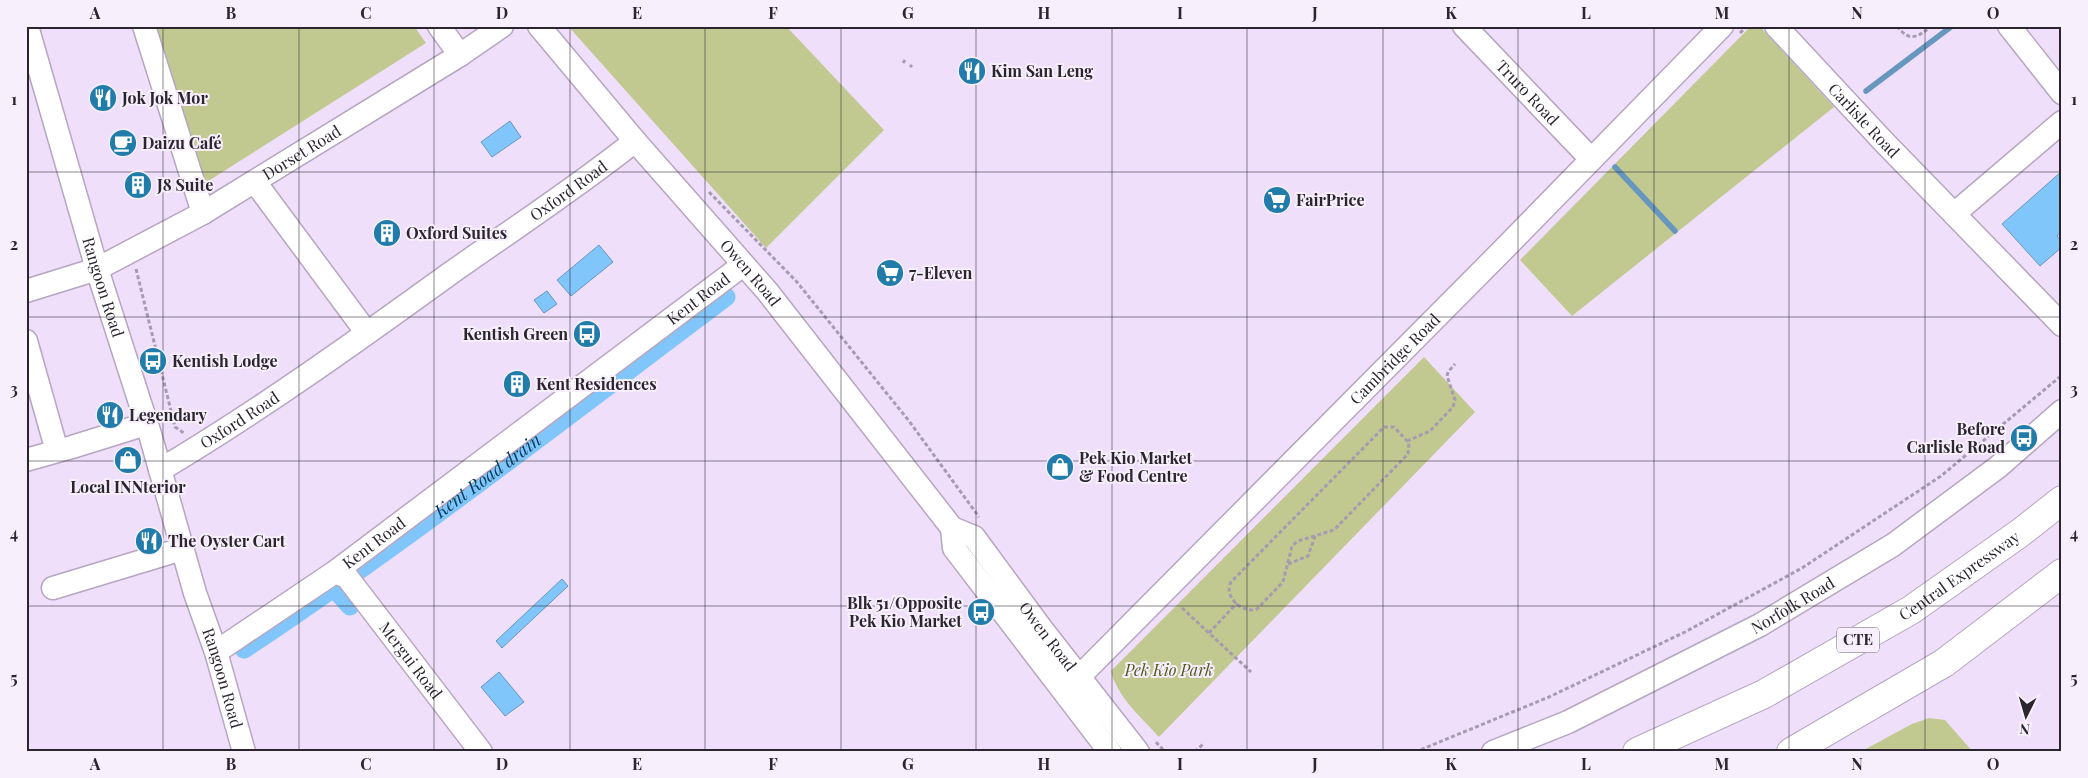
<svg xmlns="http://www.w3.org/2000/svg" width="2088" height="778" viewBox="0 0 2088 778" font-family="'Playfair Display',serif">
	<style>
		.green { fill: #c1c991 }
		.water { fill: #81c6fb; stroke: #6796be }
		.lines { fill: none; stroke-linecap: round; stroke-linejoin: round }
		.stream { stroke: #6796be; stroke-width: 5.5 }
		.canal { stroke: #81c6fb; stroke-width: 19 }
		.minor-casing { stroke: #b6a6c1; stroke-width: 25 }
		.highway-casing { stroke: #b6a6c1; stroke-width: 30 }
		.path { stroke: #a79bb0; stroke-width: 3; stroke-dasharray: 4 2.5; stroke-linecap: butt }
		.minor { stroke: #fff; stroke-width: 22 }
		.highway { stroke: #fff; stroke-width: 28 }
		.grid { fill: none; stroke: #2b252f; stroke-width: 1; stroke-opacity: 0.55 }
		.labels { text-anchor: middle; stroke-width: 4; stroke-linejoin: round; paint-order: stroke }
		.shield { fill: #f7f0fc; stroke: #68626c; stroke-width: 1 }
		.shield-label { font-size: 15px; font-weight: bold; fill: #2b252f }
		.poi-label { font-size: 16px; font-weight: bold; fill: #2b252f; stroke: #f7f0fc; text-anchor: start }
		.street-label { font-size: 16px; fill: #2b252f; stroke: #f7f0fc }
		.park-label { font-size: 16px; font-style: italic; fill: #52571e; stroke: #f7f0fc }
		.water-label { font-size: 18px; font-style: italic; fill: #043c5f; stroke: #f7f0fc }
		.neatline { fill: none; stroke: #2b252f; stroke-width: 2 }
		.grid-label { font-size: 16px; text-anchor: middle; font-weight: bold; fill: #2b252f }
	</style>
	<rect width="100%" height="100%" fill="#efdffb"/>
	<path class="green" d="M147,26H414L426,43L199,187Z
		M568,26H786L884,130L766,248Z
		M1750,27L1761,28L1834,107L1572,316L1520,260Z
		M1424,357L1475,412L1159,737C1142,718 1117,697 1111,671Z
		M1929,718L1945,720L1973,752H1860L1912,724Z"/>
	<path class="water" d="M510,121L521,137L492,157L481,142Z
		M2062,171V232L2057,236L2062,242V247L2040,266L2002,224Z
		M599,245L613,262L571,296L557,280Z
		M547,291L557,304L544,313L534,300Z
		M562,579L568,586L502,648L496,641Z
		M499,672L524,702L505,716L481,687Z"/>
	<g class="lines">
		<path class="stream" d="M1866,91L1952,26
			M1615,167L1675,231"/>
		<g class="canal">
			<path d="M335,589L350,606"/>
			<path id="s1" d="M244,649C410,539 567,416 726,297"/>
		</g>
		<defs>
			<g id="minor">
				<path id="s2" d="M27,26L97,269L150,434L195,593L216,652L244,752"/>
				<path d="M144,26L203,213"/>
				<path d="M439,26L460,55"/>
				<path id="s3" d="M539,26L635,141L767,291L952,528L974,537L1041,628L1138,752"/>
				<path id="s4" d="M1464,26L1591,159"/>
				<path id="s5" d="M1776,26L1883,141L2062,325"/>
				<path d="M2009,26L2062,93"/>
				<path d="M255,182L367,333"/>
				<path d="M1954,214L2062,122"/>
				<path id="s6" d="M26,291L97,269L203,213L460,55L502,26"/>
				<path d="M26,341L55,444"/>
				<path d="M26,460L72,447L146,424"/>
				<path id="s7" d="M160,470C259,411 354,343 448,275C510,231 575,189 635,141"/>
				<path d="M952,528L954,548L1110,752"/>
				<path id="s8" d="M335,572L347,577L481,752"/>
				<path d="M53,588L182,549"/>
				<path id="s9" d="M216,652L335,572L743,265"/>
				<path id="s10" d="M1065,691L1500,253L1722,26"/>
				<path id="s11" d="M1493,752L1568,722L1760,625L1893,545L1998,467L2062,411"/>
			</g>
			<g id="highway">
				<path id="s12" d="M1637,752L1764,694L1911,610L2020,533L2062,500"/>
				<path d="M1791,752L1944,663L2062,573"/>
			</g>
		</defs>
		<use href="#minor" class="minor-casing"/>
		<use href="#highway" class="highway-casing"/>
		<path class="path" d="M1897,26C1910,43 1917,37 1932,26
			M1740,33L1747,26
			M903,63L905,60
			M910,65L912,67
			M709,192L797,282L909,421L979,517
			M136,269L175,427L184,433
			M1384,427H1394L1409,443L1408,454L1334,530L1298,541L1292,546L1283,582L1257,609C1243,614 1223,597 1231,582Z
			M1407,441L1430,431L1453,407L1455,400L1447,376L1448,372L1455,364
			M1288,564L1308,556L1315,536
			M1182,608L1251,672
			M1209,633L1237,603
			M1156,742L1165,752
			M1195,752L1203,744
			M1415,752L1549,697L1685,632L1802,568L1941,476L2062,375"/>
		<use href="#minor" class="minor"/>
		<use href="#highway" class="highway"/>
	</g>
	<path class="grid" d="M163,26V752M299,26V752M434,26V752M570,26V752M705,26V752M841,26V752M976,26V752M1112,26V752M1247,26V752M1383,26V752M1518,26V752M1654,26V752M1789,26V752M1925,26V752M26,172H2062M26,317H2062M26,461H2062M26,606H2062"/>
	<defs>
		<symbol id="restaurant-disc" viewBox="-11 -11 22 22"><circle r="9.5" fill="#217ca9" stroke="#f7f0fc"/><path d="M-5-6h1v4h1v-4h1v4h1v-4h1v5L-1.5 .5V6h-2V.5L-5-1ZM5-6V6H3V1.5H1.5Q1.5-4 5-6Z" fill="#fff"/></symbol>
		<symbol id="cafe-disc" viewBox="-11 -11 22 22"><circle r="9.5" fill="#217ca9" stroke="#f7f0fc"/><path d="M-5.5-4.5H6V0H3Q3 3.5 0 3.5H-2.5Q-5.5 3.5-5.5 0ZM3-3.2v2h1.7v-2ZM-6 4.5H4V6H-6Z" fill="#fff"/></symbol>
		<symbol id="building-disc" viewBox="-11 -11 22 22"><circle r="9.5" fill="#217ca9" stroke="#f7f0fc"/><path d="M-4-6H4V6H1V3H-1V6H-4ZM-2.5-4.3h1.7v1.8h-1.7ZM.8-4.3h1.7v1.8H.8ZM-2.5-1h1.7V.8h-1.7ZM.8-1h1.7V.8H.8Z" fill="#fff"/></symbol>
		<symbol id="supermarket-disc" viewBox="-11 -11 22 22"><circle r="9.5" fill="#217ca9" stroke="#f7f0fc"/><path d="M-6-5.5h2.5l.6 2H6L4.5 2H-2.5L-4.4-4H-6ZM-1.5 3.2a1.3 1.3 0 1 0 .1 0ZM3 3.2a1.3 1.3 0 1 0 .1 0Z" fill="#fff"/></symbol>
		<symbol id="bus-disc" viewBox="-11 -11 22 22"><circle r="9.5" fill="#217ca9" stroke="#f7f0fc"/><path d="M-5-6H5V4H4V6H2V4H-2V6H-4V4H-5ZM-3.5-4V0h7V-4ZM-3.5 1.2v1.5H-2V1.2ZM2 1.2v1.5H3.5V1.2Z" fill="#fff"/></symbol>
		<symbol id="shop-disc" viewBox="-11 -11 22 22"><circle r="9.5" fill="#217ca9" stroke="#f7f0fc"/><path d="M-5-2.5h2.3a2.7 3.5 0 0 1 5.4 0H5L5.5 6h-11ZM-1.5-2.5h3a1.5 2.3 0 0 0-3 0Z" fill="#fff"/></symbol>
	</defs>
	<g fill-rule="evenodd">
		<use href="#restaurant-disc" x="956" y="55" width="32" height="32"/>
		<use href="#restaurant-disc" x="87" y="82" width="32" height="32"/>
		<use href="#cafe-disc" x="107" y="127" width="32" height="32"/>
		<use href="#building-disc" x="122" y="169" width="32" height="32"/>
		<use href="#supermarket-disc" x="1261" y="184" width="32" height="32"/>
		<use href="#building-disc" x="371" y="217" width="32" height="32"/>
		<use href="#supermarket-disc" x="874" y="257" width="32" height="32"/>
		<use href="#bus-disc" x="571" y="318" width="32" height="32"/>
		<use href="#bus-disc" x="137" y="345" width="32" height="32"/>
		<use href="#building-disc" x="501" y="368" width="32" height="32"/>
		<use href="#restaurant-disc" x="94" y="399" width="32" height="32"/>
		<use href="#bus-disc" x="2008" y="422" width="32" height="32"/>
		<use href="#shop-disc" x="112" y="444" width="32" height="32"/>
		<use href="#shop-disc" x="1044" y="451" width="32" height="32"/>
		<use href="#restaurant-disc" x="133" y="525" width="32" height="32"/>
		<use href="#bus-disc" x="965" y="596" width="32" height="32"/>
	</g>
	<g class="labels">
		<rect class="shield" x="1837" y="627.5" width="42" height="25" rx="4"/>
		<g class="shield-label">
			<text x="1858" y="645">CTE</text>
		</g>
		<g class="poi-label">
			<text x="991" y="77">Kim San Leng</text>
			<text x="122" y="104">Jok Jok Mor</text>
			<text x="142" y="149">Daizu Café</text>
			<text x="157" y="191">J8 Suite</text>
			<text x="1296" y="206">FairPrice</text>
			<text x="406" y="239">Oxford Suites</text>
			<text x="909" y="279">7-Eleven</text>
			<text x="568" y="340" text-anchor="end">Kentish Green</text>
			<text x="172" y="367">Kentish Lodge</text>
			<text x="536" y="390">Kent Residences</text>
			<text x="129" y="421">Legendary</text>
			<text x="2005" y="435" text-anchor="end">Before<tspan x="2005" dy="18">Carlisle Road</tspan></text>
			<text x="1079" y="464">Pek Kio Market<tspan x="1079" dy="18">&amp; Food Centre</tspan></text>
			<text x="128" y="493" text-anchor="middle">Local INNterior</text>
			<text x="168" y="547">The Oyster Cart</text>
			<text x="962" y="609" text-anchor="end">Blk 51/Opposite<tspan x="962" dy="18">Pek Kio Market</tspan></text>
		</g>
		<g class="street-label">
			<text dy="6" stroke="none"><textPath href="#s4" startOffset="92">Truro Road</textPath></text>
			<text dy="6" stroke="none"><textPath href="#s5" startOffset="129">Carlisle Road</textPath></text>
			<text dy="6" stroke="none"><textPath href="#s6" startOffset="310">Dorset Road</textPath></text>
			<text dy="6" stroke="none"><textPath href="#s7" startOffset="495">Oxford Road</textPath></text>
			<text dy="6" stroke="none"><textPath href="#s3" startOffset="325">Owen Road</textPath></text>
			<text dy="6" stroke="none"><textPath href="#s2" startOffset="272">Rangoon Road</textPath></text>
			<text dy="6" stroke="none"><textPath href="#s9" startOffset="598">Kent Road</textPath></text>
			<text dy="6" stroke="none"><textPath href="#s10" startOffset="468">Cambridge Road</textPath></text>
			<text dy="6" stroke="none"><textPath href="#s7" startOffset="94">Oxford Road</textPath></text>
			<text dy="6" stroke="none"><textPath href="#s9" startOffset="192">Kent Road</textPath></text>
			<text dy="6" stroke="none"><textPath href="#s12" startOffset="368">Central Expressway</textPath></text>
			<text dy="6" stroke="none"><textPath href="#s11" startOffset="334">Norfolk Road</textPath></text>
			<text dy="6" stroke="none"><textPath href="#s3" startOffset="798">Owen Road</textPath></text>
			<text dy="6" stroke="none"><textPath href="#s8" startOffset="118">Mergui Road</textPath></text>
			<text dy="6" stroke="none"><textPath href="#s2" startOffset="681">Rangoon Road</textPath></text>
		</g>
		<g class="park-label">
			<text x="1169" y="676">Pek Kio Park</text>
		</g>
		<g class="water-label">
			<text dy="6" stroke="none"><textPath href="#s1" startOffset="299">Kent Road drain</textPath></text>
		</g>
	</g>
	<rect width="2088" height="778" fill="none" stroke="#f7f0fc" stroke-width="55"/>
	<g transform="translate(2026 716) rotate(185)" stroke="#f7f0fc" stroke-width="4" paint-order="stroke">
	<path d="M0-4L9 19L0 12L-9 19Z" fill="#2b252f"/>
	<text y="-8" font-size="14" font-weight="bold" text-anchor="middle" fill="#2b252f">N</text>
	</g>
	<rect x="28" y="28" width="2032" height="722" class="neatline"/>
	<g class="grid-label">
		<text x="95" y="19">A</text>
		<text x="231" y="19">B</text>
		<text x="366" y="19">C</text>
		<text x="502" y="19">D</text>
		<text x="637" y="19">E</text>
		<text x="773" y="19">F</text>
		<text x="908" y="19">G</text>
		<text x="1044" y="19">H</text>
		<text x="1180" y="19">I</text>
		<text x="1315" y="19">J</text>
		<text x="1451" y="19">K</text>
		<text x="1586" y="19">L</text>
		<text x="1722" y="19">M</text>
		<text x="1857" y="19">N</text>
		<text x="1993" y="19">O</text>
		<text x="14" y="105">1</text>
		<text x="2074" y="105">1</text>
		<text x="14" y="250">2</text>
		<text x="2074" y="250">2</text>
		<text x="14" y="395">3</text>
		<text x="2074" y="395">3</text>
		<text x="14" y="539">4</text>
		<text x="2074" y="539">4</text>
		<text x="14" y="684">5</text>
		<text x="2074" y="684">5</text>
		<text x="95" y="770">A</text>
		<text x="231" y="770">B</text>
		<text x="366" y="770">C</text>
		<text x="502" y="770">D</text>
		<text x="637" y="770">E</text>
		<text x="773" y="770">F</text>
		<text x="908" y="770">G</text>
		<text x="1044" y="770">H</text>
		<text x="1180" y="770">I</text>
		<text x="1315" y="770">J</text>
		<text x="1451" y="770">K</text>
		<text x="1586" y="770">L</text>
		<text x="1722" y="770">M</text>
		<text x="1857" y="770">N</text>
		<text x="1993" y="770">O</text>
	</g>
</svg>
